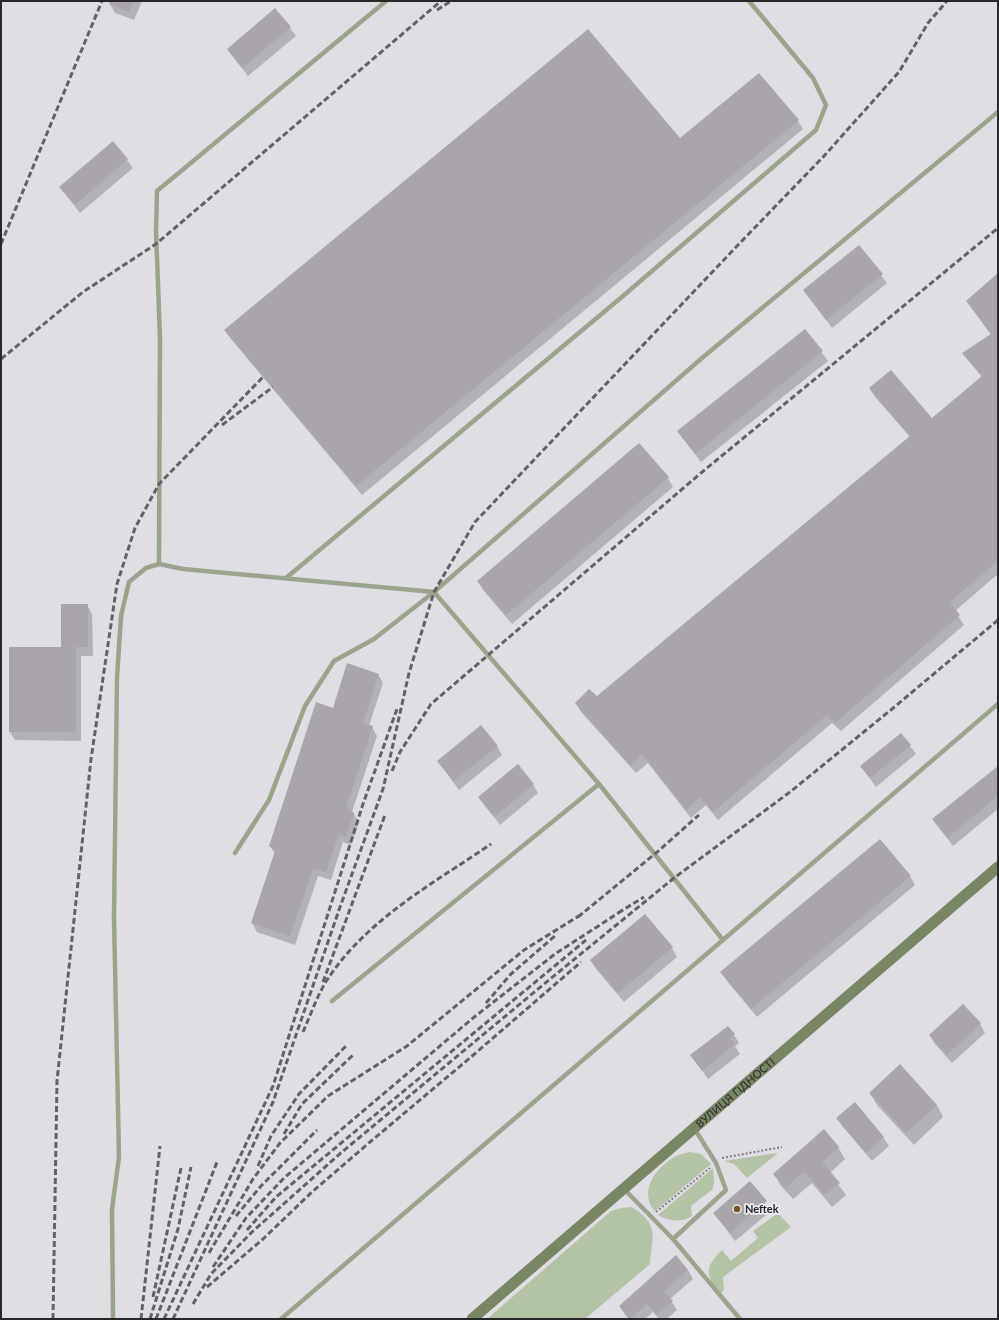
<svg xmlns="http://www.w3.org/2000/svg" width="999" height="1320" viewBox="0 0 999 1320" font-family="Lato,sans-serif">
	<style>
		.green { fill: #b2c4a4 }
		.shadow { fill: #0003 }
		.building { fill: #a9a5aa }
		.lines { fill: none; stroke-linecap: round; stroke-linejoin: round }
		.path { stroke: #7d7c81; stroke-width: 2; stroke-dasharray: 2 2; stroke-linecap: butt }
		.service { stroke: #99a48b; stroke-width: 4.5 }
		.secondary { stroke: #778763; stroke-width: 11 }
		.rail { stroke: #626165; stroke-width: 3; stroke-dasharray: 6 3; stroke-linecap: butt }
		.poi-dot { fill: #74562a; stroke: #edecf2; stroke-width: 1.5 }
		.labels { text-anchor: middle; stroke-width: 3.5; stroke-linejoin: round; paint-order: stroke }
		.street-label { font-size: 11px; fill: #272729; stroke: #edecf2 }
		.poi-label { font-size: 11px; font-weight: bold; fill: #272729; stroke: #edecf2; text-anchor: start }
	</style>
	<rect width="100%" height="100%" fill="#dfdee5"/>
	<path class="green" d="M690,1152L701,1154L711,1164L655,1211C634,1188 665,1155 690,1152Z
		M778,1153L747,1178L734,1164L724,1161Z
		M713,1168L714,1181L713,1189L691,1206L692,1216C681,1223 669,1221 658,1215Z
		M632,1207C660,1225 652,1235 650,1264L585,1319H487L611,1211L621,1208Z
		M778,1213L791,1227L723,1277L724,1290L721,1293C704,1276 705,1266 722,1250L731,1261L758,1238L753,1231Z"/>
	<path class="shadow" d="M111,1H142L134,20L115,13L110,4Z
		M275,9L296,36L248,76L228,50Z
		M798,121L803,129L362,495L231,339L225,330L680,139Z
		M113,142L133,168L80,213L60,187Z
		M859,246L887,283L832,328L804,290Z
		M998,274V574L955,611L964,625L841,731L832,723L718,820L706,805L691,818L648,763L636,773L581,712L576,703L597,698L910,437L875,397L870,389L932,420L982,377L963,354L991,335L967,301Z
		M805,330L828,361L701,462L678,432Z
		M668,478L673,487L512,624L483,590L478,581Z
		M87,605L92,614L93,656H81V741L15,740L10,732Z
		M378,674L383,683L369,726L372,727L377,736L352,812L359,822L351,845L343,842L331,880L318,876L295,945L257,932L252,923L275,854L270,846L333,709Z
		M901,734L916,754L876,787L861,766Z
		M497,746L502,755L459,790L438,761Z
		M998,767V809L953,846L933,819Z
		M533,784L538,793L500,825L479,797Z
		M910,876L915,885L757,1017L727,981L722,972Z
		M672,948L677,957L624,1002L596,969L591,961Z
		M980,1024L985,1033L952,1063L935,1044L930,1036Z
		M734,1035L739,1043L735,1046L740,1054L708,1079L692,1056Z
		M870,1093L937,1105L943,1117L914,1145L877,1105Z
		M838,1118L883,1137L889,1146L872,1161L843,1127Z
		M838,1147L845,1159L830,1173L846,1195L832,1207L812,1183L793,1199L781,1186L774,1174Z
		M750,1183L771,1211L735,1241L714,1213Z
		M688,1270L693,1279L670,1299L677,1310L667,1319H659L653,1312L645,1319H629L625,1315L620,1306Z"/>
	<path class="building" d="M110,1H133L129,12L109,4Z
		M275,8L291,27L242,68L227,49Z
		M588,29L680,138L759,73L799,120L356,486L224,330Z
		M113,141L128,159L75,205L59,187Z
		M859,245L883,274L826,320L803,290Z
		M998,273V561L950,602L960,615L835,723L827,715L713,812L700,797L686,810L642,754L630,765L575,703L589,689L597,696L910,436L869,388L891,370L932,418L982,376L962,353L991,334L966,301Z
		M805,329L823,351L695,454L677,431Z
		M639,443L669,477L506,615L477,581Z
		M61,604H88V647H76V732H9V647H61Z
		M347,663L379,674L363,723L373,726L346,807L354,813L346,837L339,834L326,872L313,868L290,936L251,923L275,851L269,846L316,702L333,708Z
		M481,725L498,746L453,781L437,761Z
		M901,733L911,745L870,778L860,766Z
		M518,764L534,784L494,817L478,797Z
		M998,766V796L947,838L932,819Z
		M880,839L911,876L751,1009L720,972Z
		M645,914L673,947L618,993L590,960Z
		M963,1004L981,1023L947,1055L929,1035Z
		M728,1026L735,1034L730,1038L735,1044L702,1071L690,1055Z
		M900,1064L937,1105L906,1133L869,1093Z
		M855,1102L884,1137L866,1153L836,1118Z
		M824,1129L839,1147L822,1162L840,1183L825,1195L804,1171L785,1188L773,1174Z
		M750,1181L767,1201L730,1233L713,1213Z
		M676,1255L688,1270L664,1291L673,1301L657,1314L647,1304L630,1319L619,1306Z"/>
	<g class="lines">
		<path class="path" d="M722,1158L782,1147
			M656,1212L710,1168"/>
		<path class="service" d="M159,564L160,337L156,231L157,191L386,1
			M286,578L623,296L816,130L826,105L813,78L749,1
			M235,853L269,800L305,706L334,661L374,639L434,592L702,358L998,112
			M332,1001L599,784
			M624,1189L673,1239L740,1319
			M673,1239L726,1190L716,1163L694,1128
			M113,1319L112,1209L119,1157L114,918L117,677L121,616L129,582L146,568L159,564L183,569L434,592L599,784L723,940
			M281,1319L998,704"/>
		<path class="secondary" id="s1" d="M472,1319L998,867"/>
		<path class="rail" d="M437,10L451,1
			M1,244L102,1
			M1,359L83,292L156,244L441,1
			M222,425L273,387
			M392,771L400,752L431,704L701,473L998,228
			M618,913L644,897
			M578,917L656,853L699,815
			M323,982L385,815
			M486,1003L511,974L556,935
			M303,1032C311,1014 318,993 329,977C369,918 434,883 491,844
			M284,1134L302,1104L353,1055
			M258,1166L271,1136L299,1094L346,1046
			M236,1216L261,1186L317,1130
			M247,1230L276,1197L586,940
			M209,1253L253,1179L280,1143L328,1096L407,1046L524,950L582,914
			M213,1267L246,1218L284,1178L473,1018L555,954L623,910
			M207,1287L263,1239L312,1192L370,1142L471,1057L581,962
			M153,1297L181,1168
			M193,1304L211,1274L252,1232L342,1152L544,984L674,878L790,792L892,709L998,620
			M53,1319L57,1081L91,759L117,584L135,528L159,484L263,377
			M141,1319L160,1146
			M150,1319L178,1229L191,1167
			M156,1319L217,1162
			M164,1319L273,1086L363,804L397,709
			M173,1319L273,1102L340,907L383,789L409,673L434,592L475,522L738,245L824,156L899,72L928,23L947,1"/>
	</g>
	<circle class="poi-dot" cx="737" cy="1209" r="4"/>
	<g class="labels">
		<g class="street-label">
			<text dy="4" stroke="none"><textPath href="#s1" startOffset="347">ВУЛИЦЯ ГІДНОСТІ</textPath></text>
		</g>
		<g class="poi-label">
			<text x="745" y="1213">Neftek</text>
		</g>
	</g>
	<rect width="999" height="1320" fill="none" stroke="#272729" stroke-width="4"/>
</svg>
